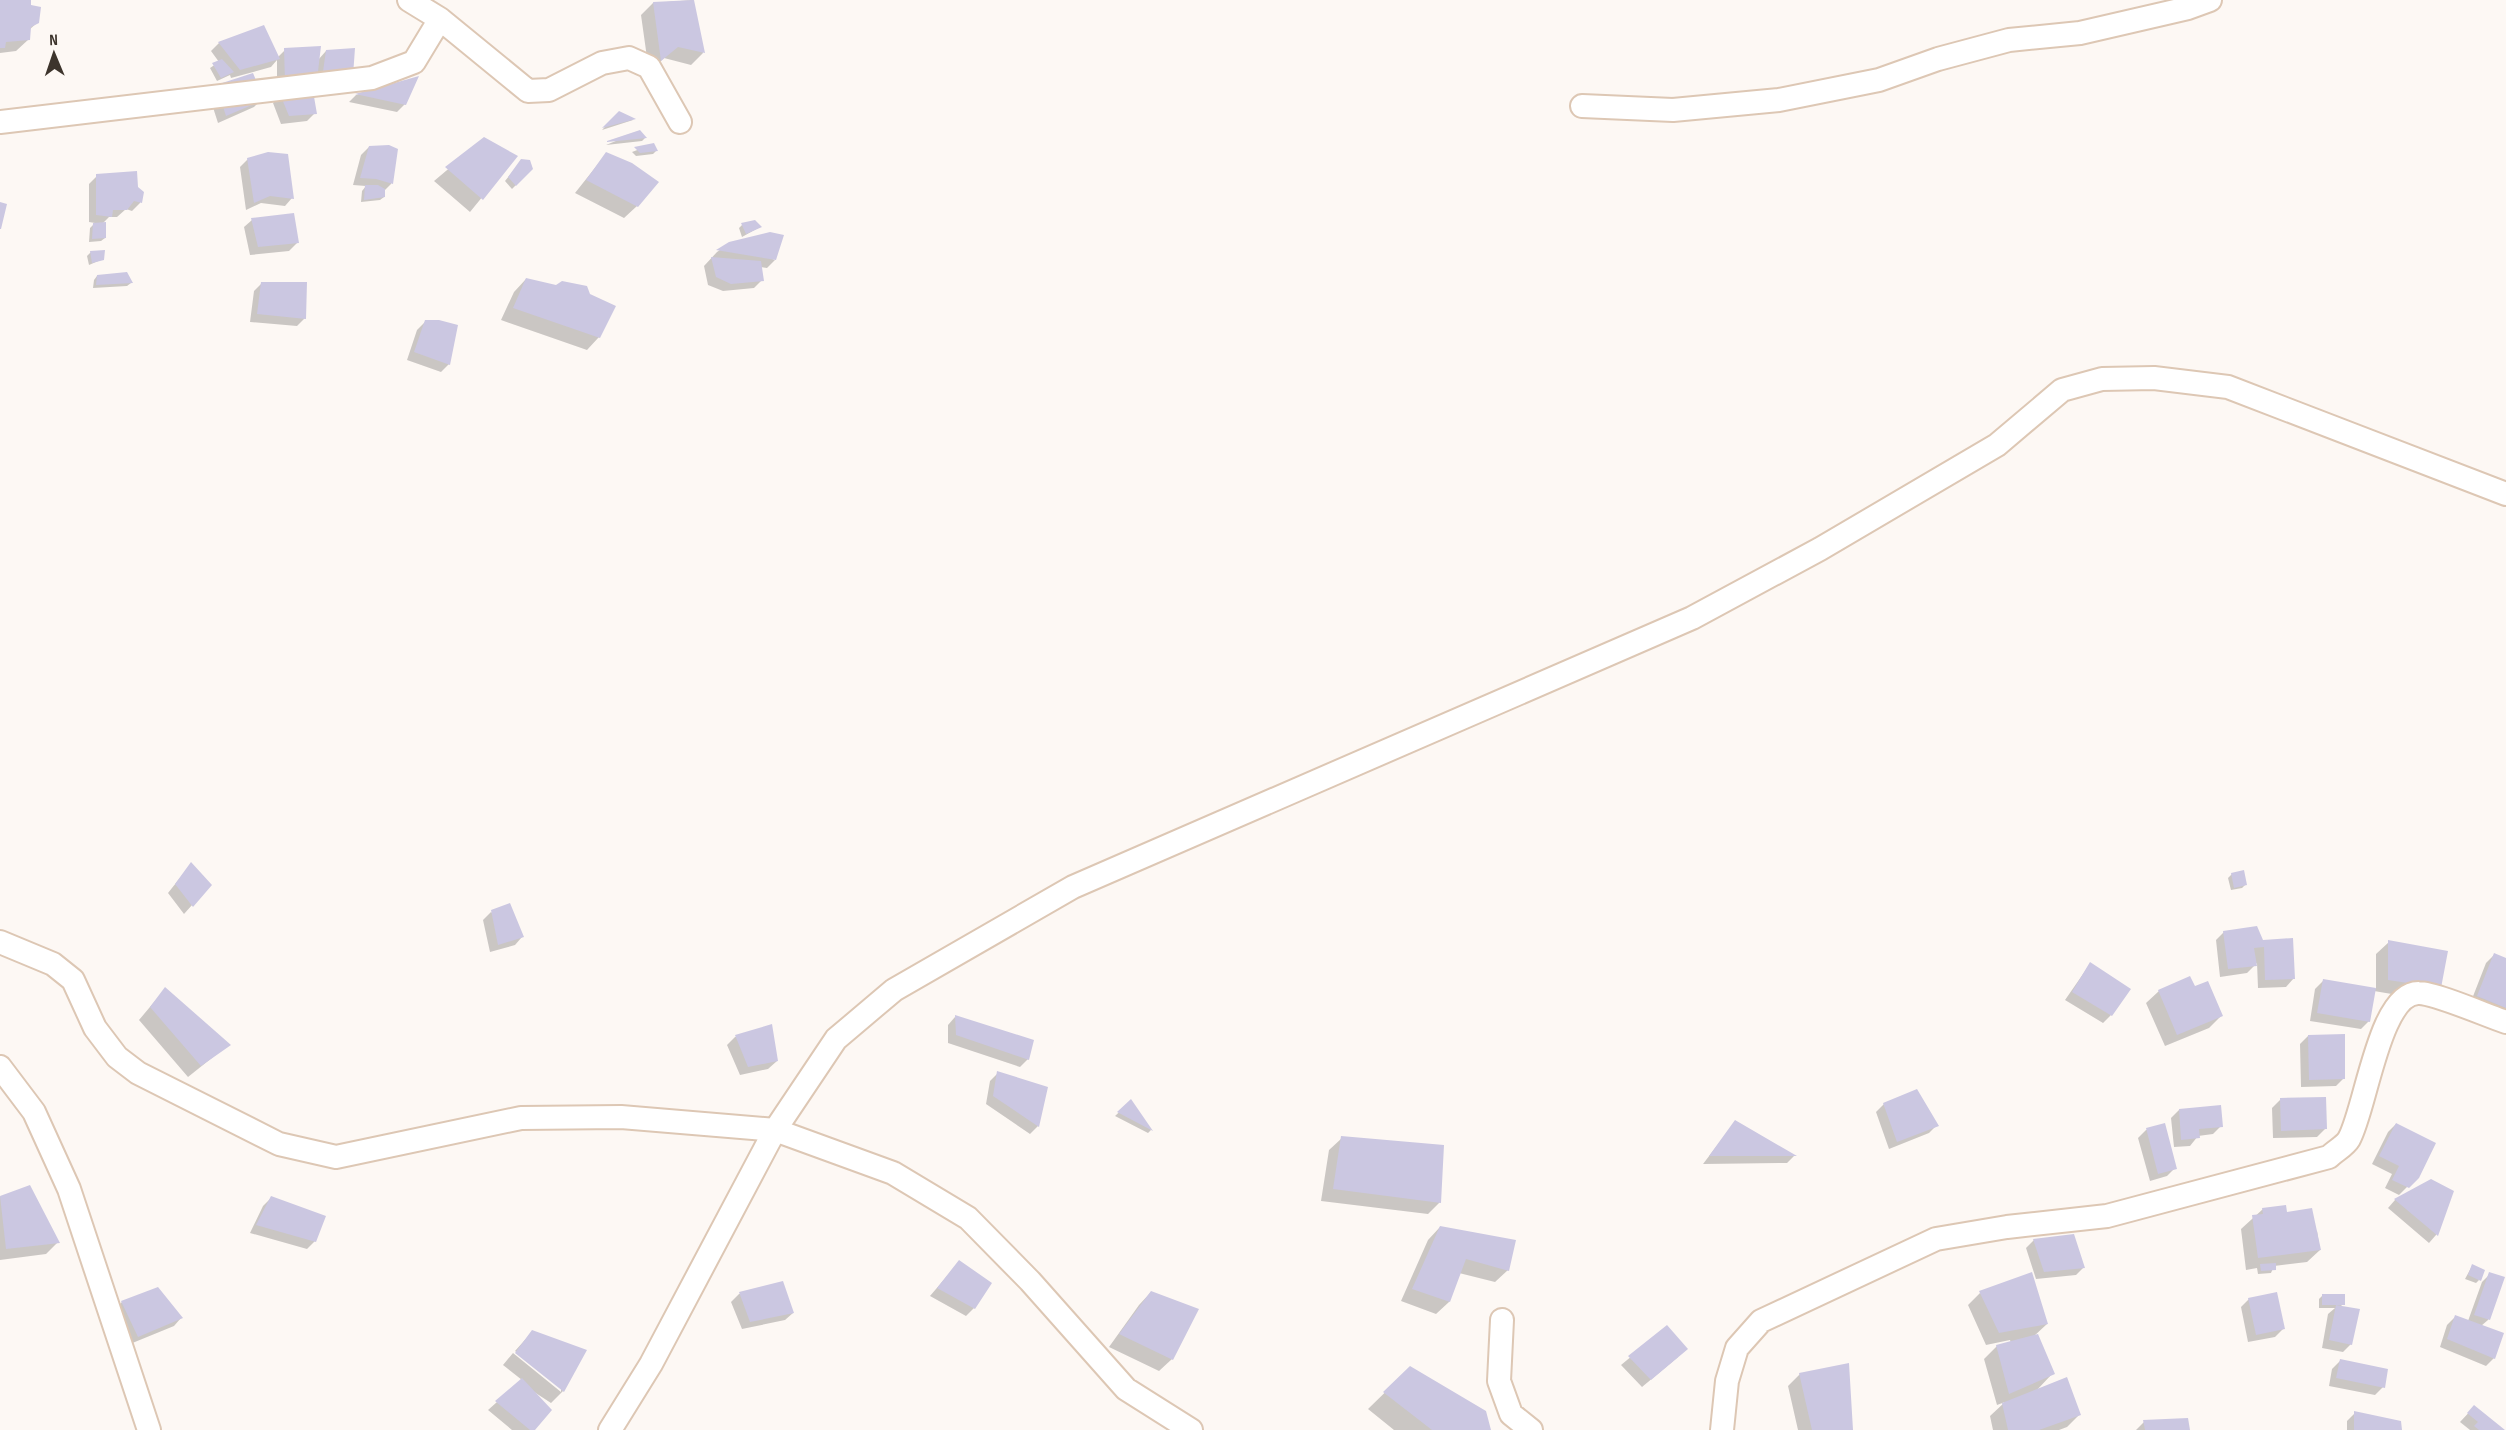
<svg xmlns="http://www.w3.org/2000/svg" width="2506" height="1430" viewBox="0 0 2506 1430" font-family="'Sofia Sans Condensed',sans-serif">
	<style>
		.shadow { fill: #0003 }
		.building { fill: #cbc7e1 }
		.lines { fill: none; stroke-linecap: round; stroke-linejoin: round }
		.street-casing { stroke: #ddc7b4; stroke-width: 26 }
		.street { stroke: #fff; stroke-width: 22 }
	</style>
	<rect width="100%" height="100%" fill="#fdf8f4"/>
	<path class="shadow" d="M0,0H29L38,22L29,30V39L16,51L0,53Z
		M693,0L703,53L691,65L664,58L649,72L641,15L653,3Z
		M263,27L278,57L285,50L318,60L326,51L351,75L277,88V60L271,67L231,78L230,75L217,81L210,68L219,62L211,51L219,43Z
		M416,79L405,104L397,112L349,102L356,95Z
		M209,95L262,99L254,107L218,123Z
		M280,95L315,113L307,121L281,124L273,103Z
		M619,112L633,120L602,130Z
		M640,131L645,138L642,141L606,145Z
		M484,139L515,157L470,212L434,181Z
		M653,144L656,151L653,154L636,156L632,152Z
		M369,147L396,150L391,184L383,192L384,197L380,200L361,202L362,191L366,186L353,185L361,155Z
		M606,154L637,206L624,218L575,193Z
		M248,159L292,198L285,206L261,203L246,210L240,167Z
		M518,165L532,169L512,189L505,181Z
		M97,176L136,188L142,193L140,203L132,211L126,209L117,217H109L102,224L105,238L101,241L89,242L90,228L95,223L89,222V184Z
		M252,220L297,243L289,251L250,255L244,227Z
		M742,225L760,227L742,237L739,228Z
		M730,243L775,260L767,268L760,267L762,280L754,288L723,291L708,285L704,266L717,252Z
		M91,252L103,259L89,265L87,256Z
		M97,276L131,283L127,286L93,288L94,280Z
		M526,279L599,337L587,350L501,320L514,292Z
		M262,283L305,318L297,326L250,322L254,291Z
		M425,322L449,364L441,372L407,360L417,330Z
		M191,864L210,885L184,914L168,893Z
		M2232,874L2245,885L2242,888L2231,890L2228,878Z
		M491,912L522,937L515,945L490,952L483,920Z
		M2224,932L2262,941L2294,978L2286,987L2258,988L2257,963L2247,973L2220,977L2216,940Z
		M2389,942L2427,1000L2374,991L2369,1021L2361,1029L2310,1021L2315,989L2323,981L2376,989V954Z
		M2494,955L2506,960V1013L2470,1004L2486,963Z
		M2090,964L2111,1015L2103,1023L2065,1000Z
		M2194,988L2222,1015L2209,1028L2165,1046L2146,1003L2159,991Z
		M165,989L228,1045L188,1077L139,1020Z
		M955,1017L1028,1059L1020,1067L948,1043V1025Z
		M771,1026L777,1061L768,1069L740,1075L727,1045L735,1037Z
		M2308,1036L2344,1078L2336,1086L2301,1087L2300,1044Z
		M998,1073L1046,1088L1038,1126L1030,1134L986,1104L990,1081Z
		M2280,1100L2325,1129L2317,1137L2273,1138L2272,1108Z
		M1131,1101L1151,1130L1148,1133L1115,1116Z
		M1884,1104L1937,1125L1929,1133L1889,1149L1876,1112Z
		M2179,1110L2221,1126L2213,1134L2198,1136L2190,1146L2174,1147L2171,1118Z
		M1735,1122L1794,1156L1787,1163L1703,1164Z
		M2396,1124L2417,1177L2399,1195L2385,1188L2392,1174L2372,1164L2388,1132Z
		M2164,1125L2175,1168L2167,1176L2150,1181L2138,1138L2146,1130Z
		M1342,1138L1440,1202L1428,1214L1321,1201L1329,1150Z
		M2431,1181L2452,1192L2436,1235L2429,1243L2388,1208L2395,1200Z
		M29,1187L58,1242L46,1254L0,1260V1197Z
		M271,1198L315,1241L307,1249L250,1233L263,1206Z
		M2263,1209L2286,1213L2317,1231L2320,1250L2307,1262L2274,1266L2271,1273L2258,1274L2257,1268L2246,1270L2241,1229Z
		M1440,1227L1508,1270L1495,1282L1459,1273L1449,1302L1436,1314L1401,1301L1428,1240Z
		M2034,1240L2084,1267L2076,1275L2036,1279L2026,1248Z
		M959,1262L974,1308L966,1316L930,1296Z
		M2472,1266L2479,1280L2476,1283L2465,1279Z
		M2490,1274L2503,1278L2488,1320L2481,1326L2494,1358L2486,1366L2440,1347L2447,1325L2455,1317L2468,1321L2482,1282Z
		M782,1283L793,1313L785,1320L742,1329L731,1302L739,1294Z
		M1151,1292L1172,1359L1159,1371L1109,1347L1139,1305Z
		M1980,1293L2047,1324L2033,1337L2053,1373L2036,1391L2079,1415L2067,1427L2059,1430H1993L1990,1416L2005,1402L1997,1405L1984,1359L1997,1346L2011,1343L2010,1340L1986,1345L1968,1305Z
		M2323,1295L2343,1304L2340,1307L2351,1344L2343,1352L2322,1348L2328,1314L2335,1308H2319V1299Z
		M2249,1299L2283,1329L2275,1337L2248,1342L2241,1307Z
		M122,1302L181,1318L174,1326L130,1344L114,1310Z
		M1667,1327L1678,1357L1642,1387L1621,1365Z
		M532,1332L585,1351L563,1391L551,1403L531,1390L533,1430H512L488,1410L522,1380L503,1365L513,1353L561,1392V1388L515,1351Z
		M2340,1361L2383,1387L2375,1395L2329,1386L2332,1369Z
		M1410,1368L1489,1430H1394L1368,1409Z
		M1800,1374L1852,1430H1798L1788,1386Z
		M2474,1407L2503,1430H2470L2460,1422Z
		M2355,1413L2400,1430H2347V1421Z
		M2144,1422L2189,1430H2136Z"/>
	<path class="building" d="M0,0H31V5L41,7L39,23L31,27L30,40L6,42L5,48H0Z
		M694,0L705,53L678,47L661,61L653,2Z
		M264,25L280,59L240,70L218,42Z
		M321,46L317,80L285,81L284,48Z
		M355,48L353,76L322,79L326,50Z
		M222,59L234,72L221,78L212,63Z
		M253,73L264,100L226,116L216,85Z
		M419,76L406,105L355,94Z
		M313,91L317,114L289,116L280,94Z
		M619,111L636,119L602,128Z
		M640,130L647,138L607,142V141Z
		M484,137L518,156L483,200L445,167Z
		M654,143L658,151L640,153L634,147Z
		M389,145L398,149L393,184L376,179L360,178L369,146Z
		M268,152L288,154L294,199L270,196L254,203L247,158Z
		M606,152L632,163L659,182L638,207L586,180Z
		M521,159L530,160L533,169L516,186L508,177Z
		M137,171L138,187L144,192L142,203L134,201L127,210H113L112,217L96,215V174Z
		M365,185H378L385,189V197L364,200Z
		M0,202L7,204L1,229H0Z
		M294,213L299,243L258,247L251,218Z
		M755,220L762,227L746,234L741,223Z
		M106,222V238L92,239L93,223Z
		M770,232L784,235L776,260L716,250L729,242Z
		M105,250L104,260L92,263L90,251Z
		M711,257L761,261L764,281L731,284L716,277Z
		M127,272L133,283L96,285L97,275Z
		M526,278L556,285L562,281L587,286L590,294L616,306L600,338L513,308Z
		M261,282H307L306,319L257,314Z
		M425,320H439L458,325L450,365L414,352Z
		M191,862L212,885L193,907L175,884Z
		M2244,870L2247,885L2234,888L2231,873Z
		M510,903L524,937L498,945L491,910Z
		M2257,926L2263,940L2293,938L2295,979L2265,980L2264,947L2254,948L2257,966L2228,969L2223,931Z
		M2388,940L2448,951L2441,988L2388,980Z
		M2494,953L2506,958V1008L2477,996Z
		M2090,962L2131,989L2112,1016L2072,992Z
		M2190,976L2195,986L2208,981L2223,1016L2177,1035L2158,990Z
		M2323,979L2376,988L2370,1022L2317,1013Z
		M165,987L231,1045L201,1066L150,1007Z
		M955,1015L1034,1040L1029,1060L956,1035Z
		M772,1024L778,1061L748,1067L735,1035Z
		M2345,1034V1079L2309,1080L2308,1035Z
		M997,1071L1048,1087L1039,1127L993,1096Z
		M1917,1089L1939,1126L1897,1142L1883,1103Z
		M2326,1097L2327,1129L2281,1131L2280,1098Z
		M1131,1099L1153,1131L1117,1112Z
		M2221,1105L2223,1127L2199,1129L2200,1138L2181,1140L2179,1109Z
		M1735,1120L1797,1156H1709Z
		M2165,1123L2177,1169L2158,1174L2146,1128Z
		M2396,1123L2436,1143L2419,1178L2409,1188L2392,1180L2399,1166L2379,1156Z
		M1341,1136L1444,1145L1441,1203L1333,1189Z
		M2431,1179L2454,1191L2438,1236L2394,1199Z
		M30,1185L60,1243L6,1249L0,1196Z
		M271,1196L326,1216L316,1242L256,1225Z
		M2286,1205L2287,1212L2312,1208L2321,1250L2258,1258L2252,1215L2263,1214L2262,1208Z
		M1440,1226L1516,1240L1509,1271L1466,1259L1450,1302L1412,1289Z
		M2074,1234L2085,1268L2044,1272L2033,1239Z
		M959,1260L992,1283L975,1309L937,1288Z
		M2276,1263V1270L2261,1271L2260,1264Z
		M2472,1264L2485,1270L2481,1281L2468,1275Z
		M2032,1272L2048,1324L1999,1333L1979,1291Z
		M2489,1272L2505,1277L2490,1320L2474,1315Z
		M783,1281L794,1313L750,1322L739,1292Z
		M158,1287L183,1318L138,1337L121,1301Z
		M1151,1291L1199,1309L1173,1360L1119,1334Z
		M2277,1292L2285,1329L2256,1335L2248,1298Z
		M2322,1294H2345V1305H2322Z
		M2336,1305L2360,1309L2352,1345L2329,1340Z
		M2455,1315L2504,1333L2495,1359L2447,1339Z
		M1667,1325L1688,1349L1651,1380L1628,1356Z
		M532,1330L587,1350L564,1392L515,1353Z
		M2038,1334L2055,1374L2009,1394L1996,1345Z
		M2340,1359L2388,1369L2385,1388L2336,1378Z
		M1849,1363L1853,1430H1812L1799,1373Z
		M1410,1366L1486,1411L1491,1430H1432L1383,1392Z
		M2067,1377L2081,1415L2039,1430H2008L2002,1403Z
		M522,1378L552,1410L535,1430H530L495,1401Z
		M2474,1405L2505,1430H2479L2474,1426L2478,1422L2467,1413Z
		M2354,1411L2401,1421L2402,1430H2354Z
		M2188,1418L2190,1430H2145L2143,1420Z"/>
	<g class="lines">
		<defs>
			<path id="street" d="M409,0L440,19L528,91L549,90L602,63L629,58L649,67L680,122
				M1582,106L1673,110L1779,100L1879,80L1938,59L2009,40L2080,33L2188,8L2210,0
				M0,122L372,78L414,62L440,19
				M0,942L53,964L73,980L95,1028L117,1057L138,1073L279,1144L336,1157L521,1118L621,1117L775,1130L893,1173L968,1218L1030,1281L1126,1389L1191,1430
				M0,1067L34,1112L69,1189L149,1430
				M1502,1320L1499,1381L1511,1414L1531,1430
				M610,1430L651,1364L775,1130L836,1039L894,990L1073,887L1692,618L1820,549L1997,445L2062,390L2102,379L2154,378L2228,387L2506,494
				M1722,1430L1727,1381L1737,1348L1761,1321L1936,1239L2007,1227L2107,1216L2329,1157C2335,1151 2345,1146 2349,1139C2366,1109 2379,992 2419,993C2435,993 2488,1016 2506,1022"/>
		</defs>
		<use href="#street" class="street-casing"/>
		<use href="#street" class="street"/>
	</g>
	<g transform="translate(54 54) rotate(358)" stroke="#fdf8f4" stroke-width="4.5" paint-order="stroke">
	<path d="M0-4.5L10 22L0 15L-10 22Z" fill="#3d342c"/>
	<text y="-9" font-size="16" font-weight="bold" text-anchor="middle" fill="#3d342c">N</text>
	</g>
</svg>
